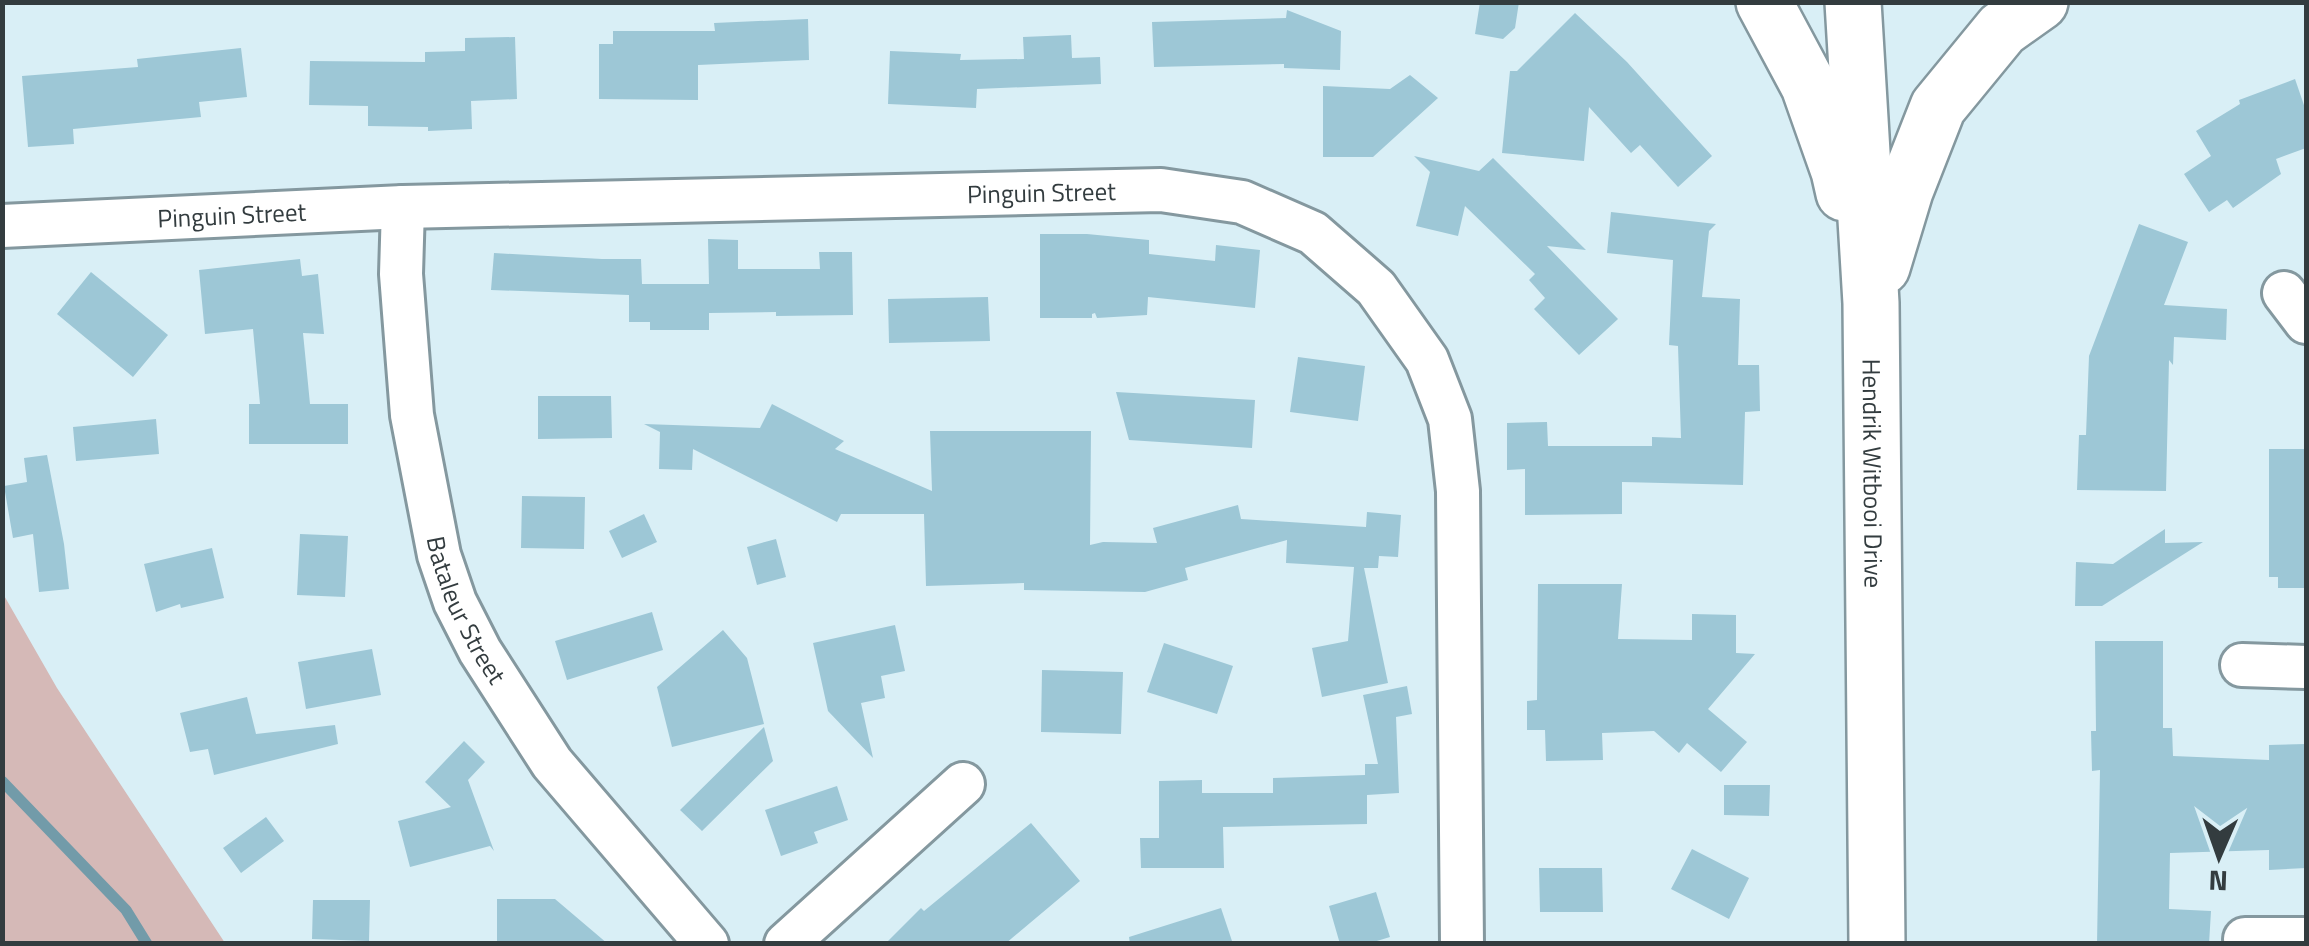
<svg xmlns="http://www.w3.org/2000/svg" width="2309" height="946" viewBox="0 0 2309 946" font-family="'Titillium Web',sans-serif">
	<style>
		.green { fill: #d5b9b7 }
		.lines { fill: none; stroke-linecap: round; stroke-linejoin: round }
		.stream { stroke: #729ba9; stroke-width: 11 }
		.building { fill: #9dc7d6 }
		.street-casing { stroke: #84989f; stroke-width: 48 }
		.secondary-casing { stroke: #84989f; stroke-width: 60 }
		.street { stroke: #fff; stroke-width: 42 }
		.secondary { stroke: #fff; stroke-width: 55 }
		.labels { text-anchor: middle; stroke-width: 10; stroke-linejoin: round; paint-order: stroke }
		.street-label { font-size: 25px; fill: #333c3f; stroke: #d9eff6 }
	</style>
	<rect width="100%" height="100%" fill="#d9eff6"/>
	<path class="green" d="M2,592L57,688L225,943H3Z"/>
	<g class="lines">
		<path class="stream" d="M2,781L126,910L147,944"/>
	</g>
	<path class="building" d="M1480,2H1519L1515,28L1503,39L1475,34Z
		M1287,10L1341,31L1340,70L1284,68V64L1154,67L1152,22L1286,18Z
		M1575,13L1627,62L1712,156L1678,187L1640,145L1631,153L1589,107L1584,161L1502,153L1510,71H1517Z
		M808,19L809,60L698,65V100L599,99V44H613V31H715L714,23Z
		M1071,35L1072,58L1100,57L1101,84L977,89L976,108L888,104L890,51L961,54L960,60L1024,59L1023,37Z
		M515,37L517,99L471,101L472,129L428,131V127L368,126V106L309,105L310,61L425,62V52L465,51V38Z
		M241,48L247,97L199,102L201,117L73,129L74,144L28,147L22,76L138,67L137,59Z
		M1410,75L1438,98L1373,157H1323V86L1390,89Z
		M2295,79L2306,111V148L2276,159L2281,174L2233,208L2227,200L2209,212L2184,174L2211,156L2196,131L2240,104L2239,100Z
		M1414,156L1479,171L1493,158L1586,250L1547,246L1618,319L1579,355L1534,309L1545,298L1529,280L1535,274L1465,206L1458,236L1416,226L1430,172Z
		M1611,212L1716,224L1709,231L1702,297L1740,299L1738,365H1759L1760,411L1745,412L1743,485L1622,482V514L1525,515V469L1507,470V423L1547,422L1548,446H1652V437L1681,438L1678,346L1669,345L1673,260L1607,253Z
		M2139,224L2188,242L2164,305L2227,309L2226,340L2174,337L2173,365L2169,360L2166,491L2077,490L2079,435H2086L2089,356Z
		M1040,234H1087L1149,240V254L1215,261L1216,245L1260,250L1255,308L1148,297L1147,315L1097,318L1095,313L1092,314V318H1040Z
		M708,239L738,240V269H820L819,252H852L853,315L776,316V312L709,313V330H650V322H629V295L491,290L494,253L602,259H641L642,284H709Z
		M300,259L302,276L318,274L324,334L303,333L310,404H348V444H249V404H260L253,329L205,334L199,270Z
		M91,272L168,335L133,377L57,314Z
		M988,297L990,341L889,343L888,299Z
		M1298,357L1365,366L1358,421L1290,412Z
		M1116,392L1255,400L1252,448L1129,440Z
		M538,396H611L612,438L538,439Z
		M772,404L844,441L835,449L932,491L930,431H1091L1090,545L1103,542L1157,543L1153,528L1238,505L1241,519L1366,527L1367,512L1401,515L1398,557L1379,556L1378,568H1364L1388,683L1322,697L1312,648L1348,641L1354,567L1286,563L1287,540L1185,568L1188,580L1145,592L1024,590V583L926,586L924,514H841L837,522L693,449L692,470L659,469L660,432L644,424L760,428Z
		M156,419L159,454L76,461L73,427Z
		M2269,449H2306V588H2278V577H2269Z
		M47,455L64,544L69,589L39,592L33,534L13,538L4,486L27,482L24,458Z
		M522,496L585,497L584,549L521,548Z
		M644,514L657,542L622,558L609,531Z
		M2165,529V543L2203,542L2102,606H2075L2076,562L2113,564Z
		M300,534L348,536L345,597L297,595Z
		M776,539L786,577L757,585L747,547Z
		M212,548L224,598L181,608L180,604L156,612L144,564Z
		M1538,584H1622L1618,639L1692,640V614L1736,615V653L1755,654L1708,709L1747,742L1721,772L1687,743L1679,753L1654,731L1602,733L1603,760L1546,761L1545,730H1527V701L1537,700Z
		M652,612L663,650L567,680L555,641Z
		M895,625L905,671L881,676L885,698L861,703L873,758L828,711L813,643Z
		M723,630L747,658L764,724L672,747L657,687Z
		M2095,641H2163V728H2172L2173,756L2269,760V745L2306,744V868L2269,870V850L2170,853L2169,909L2211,911L2209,944H2097L2100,770L2092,771L2091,731H2096Z
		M1164,643L1233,666L1217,714L1147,692Z
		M372,649L381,695L306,709L298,662Z
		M1042,670L1123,672L1121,734L1041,732Z
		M1407,686L1412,714L1396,717L1399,793L1367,795V824L1223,827L1224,868H1141L1140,838H1159V781L1202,780V793H1273V778L1365,775V764H1378L1363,695Z
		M247,697L256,734L335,725L338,744L214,775L208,749L190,752L180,713Z
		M764,727L773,761L702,831L680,810Z
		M464,741L485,762L468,780L494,851L490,846L410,867L398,821L451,807L425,782Z
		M1724,785H1770L1769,816L1724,815Z
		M837,786L848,820L814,832L818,843L781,856L765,810Z
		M266,817L284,841L241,873L223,848Z
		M1031,823L1080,881L1005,944H885L921,908L924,911Z
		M1692,849L1749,878L1729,919L1671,889Z
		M1539,868H1602L1603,912H1540Z
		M1376,892L1390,937L1367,944H1340L1329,906Z
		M497,899H555L608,944H497Z
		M313,900H370L369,941L312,939Z
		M1221,908L1233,944H1130L1129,937Z"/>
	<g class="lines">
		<defs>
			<g id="street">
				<path id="s1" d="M403,207L401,274L412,415L439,555L455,602L480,651L552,763L707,944"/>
				<path id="s2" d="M2,226L403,207L1161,190L1242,202L1313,233L1376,288L1427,360L1450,419L1458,491L1462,944"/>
				<path d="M2284,293L2306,322"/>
				<path d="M2242,665L2306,667"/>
				<path d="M2245,939H2306"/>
				<path d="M786,944L963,784"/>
			</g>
			<g id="secondary">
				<path d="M1764,2L1809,86L1839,171L1844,193"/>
				<path id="s3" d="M1853,2L1871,303L1877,944"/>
				<path d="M1882,267L1905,191L1938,107L2002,29L2040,2"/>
			</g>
		</defs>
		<use href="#street" class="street-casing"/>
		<use href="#secondary" class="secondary-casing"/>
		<use href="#street" class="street"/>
		<use href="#secondary" class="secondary"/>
	</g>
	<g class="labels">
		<g class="street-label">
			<text dy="9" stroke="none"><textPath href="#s2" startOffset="1040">Pinguin Street</textPath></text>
			<text dy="9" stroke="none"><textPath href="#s2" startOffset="230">Pinguin Street</textPath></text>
			<text dy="9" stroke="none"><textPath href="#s3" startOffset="472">Hendrik Witbooi Drive</textPath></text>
			<text dy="9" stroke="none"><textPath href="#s1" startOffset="412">Bataleur Street</textPath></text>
		</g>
	</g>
	<rect width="2309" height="946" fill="none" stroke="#333c3f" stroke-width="10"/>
	<g transform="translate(2219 856) rotate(182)" stroke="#d9eff6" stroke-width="8" paint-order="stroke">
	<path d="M0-8L18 38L0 25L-18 38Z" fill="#333c3f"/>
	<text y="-15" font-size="28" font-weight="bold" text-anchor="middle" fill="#333c3f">N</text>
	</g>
</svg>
